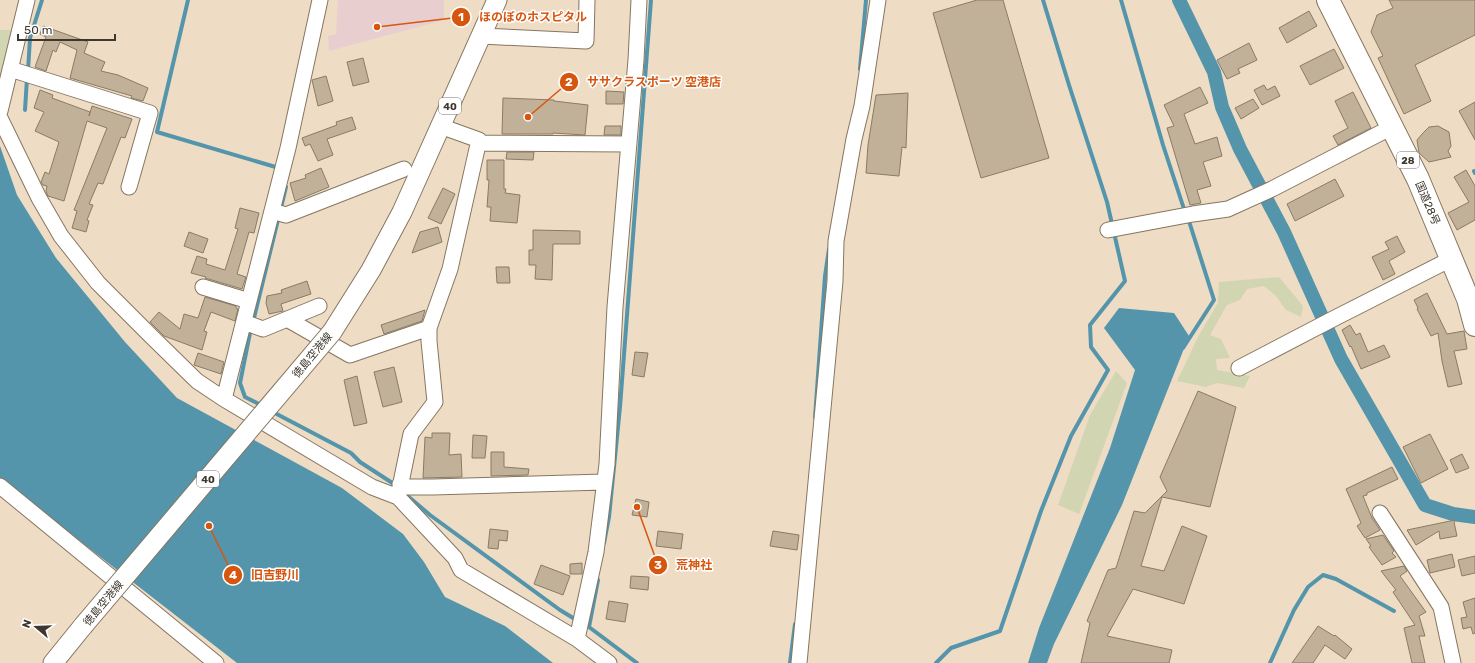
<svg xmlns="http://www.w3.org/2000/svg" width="1475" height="663" viewBox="0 0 1475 663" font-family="Rubik,'Noto Sans JP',sans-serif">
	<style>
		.medical { fill: #e9ced0 }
		.green { fill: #d1d5b2 }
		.water { fill: #5495ab }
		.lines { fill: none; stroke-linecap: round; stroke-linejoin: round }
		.stream { stroke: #5495ab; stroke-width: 4 }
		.canal { stroke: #5495ab; stroke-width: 14 }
		.building { fill: #c2b199; stroke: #8b7b65 }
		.minor-casing { stroke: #867660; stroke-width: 17 }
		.major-casing { stroke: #867660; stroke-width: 21 }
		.highway-casing { stroke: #867660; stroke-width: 24 }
		.minor { stroke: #fff; stroke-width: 15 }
		.major { stroke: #fff; stroke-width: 19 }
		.highway { stroke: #fff; stroke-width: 22 }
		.major-bridge-casing { stroke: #867660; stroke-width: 21; stroke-linecap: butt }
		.major-bridge { stroke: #fff; stroke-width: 19 }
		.labels { text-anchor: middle; stroke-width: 3; stroke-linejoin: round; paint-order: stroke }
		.shield { fill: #fff; stroke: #78736c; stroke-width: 1 }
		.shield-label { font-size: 10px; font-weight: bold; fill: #3e372d }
		.street-label { font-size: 11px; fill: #3e372d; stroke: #fff }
		.leader { fill: none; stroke: #d7560f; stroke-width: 1.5 }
		.callout-dot { fill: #d7560f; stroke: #fff; stroke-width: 1.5 }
		.mark-label { font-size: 12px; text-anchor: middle; font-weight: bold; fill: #fff }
		.callout-label { font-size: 12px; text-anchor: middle; font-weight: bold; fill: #d7560f; stroke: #fff; stroke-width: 3; stroke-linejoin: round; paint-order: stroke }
	</style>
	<rect width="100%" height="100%" fill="#eeddc4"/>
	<path class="medical" d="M338,0H444V20L329,51L328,36L336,34Z"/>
	<path class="green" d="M0,30H12L0,82Z
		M1279,277L1303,306L1301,317L1286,310L1276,296L1264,286L1247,289L1240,300L1227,305L1210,335L1221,339L1230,358L1216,359L1217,370L1250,376L1244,388L1217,383L1206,387L1177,381L1199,335L1218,303L1219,282Z
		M1116,371L1127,383L1079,514L1058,505L1090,415Z"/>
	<path class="water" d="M0,146L17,195L56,258L125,342L177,398L342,488L403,534L424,562L445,597L505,626L553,663H237L0,479Z
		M1119,308L1174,313L1189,336L1122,505L1054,644L1047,663H1028L1039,628L1110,448L1135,370L1104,328Z"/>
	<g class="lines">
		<path class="stream" d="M188,0L157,132L279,168
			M1121,0L1163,145L1185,212
			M860,69L866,0
			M28,71L30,38L42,0
			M25,110L27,78
			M1474,171L1475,173
			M253,322L286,187
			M251,328L240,383L245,397L263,406
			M1183,348L1214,300L1188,218
			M271,411L351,453L360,462L397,486
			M815,418L825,276L829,249
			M403,492L430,515L560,610L578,621
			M604,543L609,517L620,407L651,0
			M598,580L589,627L637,663
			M790,663L795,624
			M936,663L951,648L1000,631L1041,511L1071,436L1108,370L1091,347L1090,325L1125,281L1107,202L1069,85L1043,0
			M1270,663L1294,610L1308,587L1323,575L1336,579L1394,611"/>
		<path class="canal" d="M1179,0L1214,72L1222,107L1240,149L1284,232L1341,359L1425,505L1453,514L1475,517"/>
	</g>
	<path class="building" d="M977,0H1003L1049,158L981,178L933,13Z
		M1389,0H1475V35L1415,65L1431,101L1404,114L1378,58L1383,56L1371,32L1377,15L1393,8Z
		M1309,11L1317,26L1287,43L1279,28Z
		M43,26L88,42L84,53L105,62L101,71L118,75L148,88L143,101L131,98L132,96L70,78L77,50L60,42L56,52L53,50L46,71L35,67L46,37L40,34Z
		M1249,43L1257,60L1238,69L1240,73L1227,79L1217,60Z
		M1334,49L1344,68L1310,85L1300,66Z
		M363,58L369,82L353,86L347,62Z
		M326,76L333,101L318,106L312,80Z
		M1264,85L1267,90L1275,86L1280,96L1262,105L1254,90Z
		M1200,87L1208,103L1184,114L1195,144L1217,137L1222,156L1203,162L1211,186L1197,190L1201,203L1190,205L1167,128L1174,126L1164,105Z
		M40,90L53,95L52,98L90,112L89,116L92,106L132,119L125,138L121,137L103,184L98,183L89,204L93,205L87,220L89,221L86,232L72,228L77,211L74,210L107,128L87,121L64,201L48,196L46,191L47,186L43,185L41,182L45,172L49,174L59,142L35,131L44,112L34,108Z
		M606,91L624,92L623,104H606Z
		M1353,92L1371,128L1338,145L1333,136L1348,128L1335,101Z
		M908,93L906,148L902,147L899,176L866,173L868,145L876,95Z
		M503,98L554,100V101L588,105L585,135L553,133V134H502Z
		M1253,99L1259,108L1241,119L1235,108Z
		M1475,102V140L1459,111Z
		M352,117L356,129L327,139L333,155L318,161L310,144L305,146L302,138L337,125L336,122Z
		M605,126H621V135H604Z
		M1438,126L1449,132L1451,146L1448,151L1451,157L1429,162L1419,153L1417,140L1423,133L1429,127Z
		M507,152H534L533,160L506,159Z
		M487,160H504V189H506L505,193L520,195L517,223L490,221L491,207H487L489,180H487Z
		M321,168L329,187L295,201L290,183L306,178L305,175Z
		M1466,170L1475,186V220L1457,230L1448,213L1469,202L1454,177Z
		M1335,179L1344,196L1295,221L1287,204Z
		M443,188L455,194L441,224L428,218Z
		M240,208L259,213L254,233L249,232L237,274L246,277L242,289L205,278L206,277L191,273L197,256L207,259L206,264L225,270L238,229L235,228Z
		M438,227L442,242L412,253L420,232Z
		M533,230L580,231V244H553L552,280L535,279L536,265H529V250H533Z
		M189,232L208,239L203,253L184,246Z
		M1397,236L1405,252L1389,261L1395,274L1383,280L1372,257L1389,249L1385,242Z
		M496,267H509L510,283H497Z
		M307,281L311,294L281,304L283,311L269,314L266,303L267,296L282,293L281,290Z
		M1427,293L1447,334L1464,331L1467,349L1454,351L1462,384L1448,387L1442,361L1438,333L1431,336L1417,309L1418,308L1414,300Z
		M205,297L236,306V308L238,309L235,321L211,312L204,331L207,332L202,350L164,336L150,322L159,312L180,329L184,314L198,318Z
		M425,310L422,321L384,334L381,325Z
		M1350,325L1356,335L1360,333L1368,352L1384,345L1390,357L1361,369L1351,346L1350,347L1342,330Z
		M635,352L648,353L644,377L632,375Z
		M198,353L224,362L221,374L194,365Z
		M394,367L402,402L383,407L374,372Z
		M357,376L367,423L354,426L344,380Z
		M1198,391L1236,407L1210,507L1162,497L1141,566L1164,571L1182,526L1207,536L1184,604L1133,589L1107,636L1172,650L1169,663H1081L1090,623L1087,621L1108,570L1116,568L1134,511L1145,513L1167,491L1160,477Z
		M432,433H450L449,455L461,454L462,477L423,478L425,437L432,438Z
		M1430,434L1448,469L1421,483L1403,447Z
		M473,435L487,436L485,458H472Z
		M491,452H504V467L529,469L528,475L491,476Z
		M1462,454L1469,468L1456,473L1450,460Z
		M1392,467L1398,479L1367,493V495L1363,496L1372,518L1380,530L1365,538L1357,526L1361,523L1346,489Z
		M636,499L649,502L647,517L632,515Z
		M1455,520V521L1454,522L1457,536L1440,539L1439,531L1416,545L1407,530Z
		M490,529L508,531L507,541L499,540L498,549L488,548Z
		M658,531L683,534L681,549L656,546Z
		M773,531L799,535L797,550L770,546Z
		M1383,535L1394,551L1392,553L1396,557L1382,565L1369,547L1371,546L1366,539Z
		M1452,554L1455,567L1430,573L1427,560Z
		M1475,556V573L1462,576L1458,560Z
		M582,563V574H570V564Z
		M541,565L570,576L563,595L534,584Z
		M1404,566L1407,571L1400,576L1426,612L1419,616L1425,636H1419L1425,663H1412L1404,628L1415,625L1393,592L1396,590L1381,571Z
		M631,576L649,577L648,590L630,588Z
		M1475,598V633L1473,634L1471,627L1463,629L1461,618L1467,617L1463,602Z
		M609,601L628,604L625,622L606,619Z
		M1318,626L1334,636L1335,635L1352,649L1345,659L1325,645L1313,663H1292Z"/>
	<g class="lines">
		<defs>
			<path id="minor" d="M481,36L586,41L587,0
				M10,69L150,113L129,187
				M0,111L27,0
				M0,118L39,198L61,236L98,283L152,337L197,381L224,399L372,487L398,497L455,558L461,570L577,639L609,663
				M478,143L629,144
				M272,211L286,215L404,169
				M1108,230L1193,214L1228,209L1272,189L1392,127
				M203,287L249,301
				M287,319L350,355L429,328
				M244,322L263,329L319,306
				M1239,368L1331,320L1451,259
				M224,399L288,148L320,0
				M400,484L405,487H433L604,482
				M0,486L216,663
				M398,497L411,434L435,402L429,341V328L450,269L479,140L440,126
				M1380,513L1441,607L1453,663
				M577,639L596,552L607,464L615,307L636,60L639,0
				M799,663L835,281L836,241L854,139L862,106L878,0"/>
			<path id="major" d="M332,332L371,270L402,212L497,0
				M53,663L83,626"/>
			<path id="highway" d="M1328,0L1418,179L1468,299L1475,325"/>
		</defs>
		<use href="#minor" class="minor-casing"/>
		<use href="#major" class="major-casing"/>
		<use href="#highway" class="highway-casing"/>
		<use href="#minor" class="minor"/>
		<use href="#major" class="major"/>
		<use href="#highway" class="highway"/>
		<defs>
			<path id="major-bridge" d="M83,626L332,332"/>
		</defs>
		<use href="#major-bridge" class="major-bridge-casing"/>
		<use href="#major-bridge" class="major-bridge"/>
	</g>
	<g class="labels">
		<g class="shield">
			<rect x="439" y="98" width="22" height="16" rx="3"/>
			<rect x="1397" y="152" width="22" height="16" rx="3"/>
			<rect x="197" y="471" width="22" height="16" rx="3"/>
		</g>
		<g class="shield-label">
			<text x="450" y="110">40</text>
			<text x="1408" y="164">28</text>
			<text x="208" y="483">40</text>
		</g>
		<g class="street-label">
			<text transform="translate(1428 203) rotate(67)" y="4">国道28号</text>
			<text transform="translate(312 355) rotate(-50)" y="4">徳島空港線</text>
			<text transform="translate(103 603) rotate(-50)" y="4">徳島空港線</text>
		</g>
	</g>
	<path class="leader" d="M377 27L461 17M528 117L569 82M637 507L658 565M209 526L233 575"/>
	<g class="callout-dot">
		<circle cx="377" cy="27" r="4"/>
		<circle cx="528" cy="117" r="4"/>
		<circle cx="637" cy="507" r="4"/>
		<circle cx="209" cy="526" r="4"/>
		<circle cx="461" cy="17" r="10"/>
		<circle cx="569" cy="82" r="10"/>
		<circle cx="658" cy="565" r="10"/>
		<circle cx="233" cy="575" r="10"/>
	</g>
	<g class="mark-label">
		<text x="461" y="21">1</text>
		<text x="569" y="86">2</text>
		<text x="658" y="569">3</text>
		<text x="233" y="579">4</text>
	</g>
	<g class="callout-label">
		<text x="533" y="21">ほのぼのホスピタル</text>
		<text x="654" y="86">ササクラスポーツ 空港店</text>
		<text x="694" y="569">荒神社</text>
		<text x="275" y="579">旧吉野川</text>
	</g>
	<g transform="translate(36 627) rotate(289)" stroke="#ffffff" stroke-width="3" paint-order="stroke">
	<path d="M0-3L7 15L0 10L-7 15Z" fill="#3e372d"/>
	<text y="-6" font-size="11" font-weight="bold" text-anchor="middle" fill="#3e372d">N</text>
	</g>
	<path d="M18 34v6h97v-6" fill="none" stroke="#3e372d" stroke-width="2"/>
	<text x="24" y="34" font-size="12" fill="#3e372d" stroke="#ffffff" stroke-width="3" paint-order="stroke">50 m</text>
</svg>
